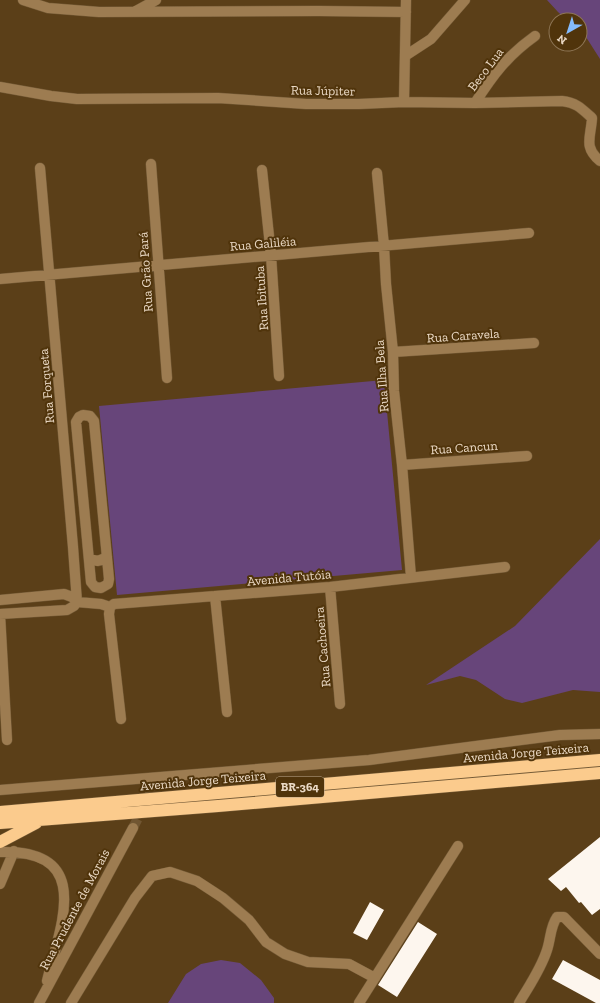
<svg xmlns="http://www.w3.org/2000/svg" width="600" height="1003" viewBox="0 0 600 1003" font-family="'Zilla Slab',serif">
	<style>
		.green { fill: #67457a }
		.building { fill: #fdf6ee }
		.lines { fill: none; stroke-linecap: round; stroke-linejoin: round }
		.minor-tunnel { stroke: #715632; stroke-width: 10; stroke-dasharray: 10 5; stroke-linecap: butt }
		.minor-casing { stroke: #755b37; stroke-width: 11 }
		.highway-casing { stroke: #755b37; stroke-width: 13 }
		.minor { stroke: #9d7c51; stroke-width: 10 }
		.highway { stroke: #fbcb8d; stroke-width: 12 }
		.labels { text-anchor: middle; stroke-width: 4; stroke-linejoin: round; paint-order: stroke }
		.shield { fill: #50340b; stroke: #bca88e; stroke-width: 1 }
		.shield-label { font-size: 12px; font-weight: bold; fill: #ebdac6 }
		.street-label { font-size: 13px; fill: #ebdac6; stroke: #50340b }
	</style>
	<rect width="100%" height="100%" fill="#5b3f18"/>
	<path class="green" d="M547,0H600V59L586,37L580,32V20H567L558,12Z
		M384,380L402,570L117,595L99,406Z
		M600,539V692L573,690L522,703L505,699L476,680L460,676L426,685L515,626Z
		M221,960L240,963L261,980L274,998V1003H168L186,974L201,964Z"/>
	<path class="building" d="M600,837V909L592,915L581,902L579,903L566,887L561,891L548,879Z
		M370,902L384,910L367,940L353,933Z
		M418,922L437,934L397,997L378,985Z
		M563,960L600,980V1003H596L552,979Z"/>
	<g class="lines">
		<path class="minor-tunnel" d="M133,828L159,776"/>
		<defs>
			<path id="minor" d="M23,0L48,8L99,12L319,11L406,12
				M136,11L156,0
				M405,56L431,39L465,0
				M0,87L51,96L77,99L218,98L306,104H359L404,102L475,103L562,101C577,103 581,108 592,118C591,137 583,147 600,161
				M404,102L406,0
				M475,103C493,75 507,56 535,36
				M151,164L167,378
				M40,168L73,547L77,602
				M262,170L271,255L279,376
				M377,173L384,246L386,284L393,352L394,391L402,465L411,577
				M0,279L529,233
				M393,352L534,343
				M83,415L90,416L94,421L109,579L108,584L101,588L95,587L91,582L76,422L79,417Z
				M402,465L527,456
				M89,559L98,561L107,557
				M330,587L340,704
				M215,596L227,712
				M0,600L64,594L72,597L77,602L101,604L110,607
				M110,607L114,604L330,587L505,567
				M110,607L109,614L121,719
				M7,740L0,614L67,610L74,606L77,602
				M0,790L369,760L560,735L600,734
				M0,852C94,849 61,924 47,981
				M0,884L14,851
				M39,1003L133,828
				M71,1003L135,898L152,876L170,872L197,881L223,898L249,920L266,942L285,954L308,962L349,964L375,978
				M359,1003L458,846
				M519,1003C529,986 541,969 547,950C551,938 550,927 557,917H564L600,954"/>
			<path id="highway" d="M0,812L600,760
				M0,823L218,806L600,773
				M0,842L36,823"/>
		</defs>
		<use href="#minor" class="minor-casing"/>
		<use href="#highway" class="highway-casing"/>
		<use href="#minor" class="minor"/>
		<use href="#highway" class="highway"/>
	</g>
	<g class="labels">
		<rect class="shield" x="276" y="777" width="48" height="20" rx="3"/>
		<g class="shield-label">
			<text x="300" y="791">BR-364</text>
		</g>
		<g class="street-label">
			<text transform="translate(485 69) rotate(-53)" y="5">Beco Lua</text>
			<text transform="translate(323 90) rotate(1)" y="5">Rua Júpiter</text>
			<text transform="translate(263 243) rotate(-5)" y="5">Rua Galiléia</text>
			<text transform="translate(145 272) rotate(-94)" y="5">Rua Grão Pará</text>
			<text transform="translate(261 298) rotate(-94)" y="5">Rua Ibituba</text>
			<text transform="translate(463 335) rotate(-4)" y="5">Rua Caravela</text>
			<text transform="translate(381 376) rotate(-94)" y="5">Rua Ilha Bela</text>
			<text transform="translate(46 386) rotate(-95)" y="5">Rua Forqueta</text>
			<text transform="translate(464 447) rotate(-4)" y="5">Rua Cancun</text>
			<text transform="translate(289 577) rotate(-5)" y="5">Avenida Tutóia</text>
			<text transform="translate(322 647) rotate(-95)" y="5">Rua Cachoeira</text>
			<text transform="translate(526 752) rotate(-5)" y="5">Avenida Jorge Teixeira</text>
			<text transform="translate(203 780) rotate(-5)" y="5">Avenida Jorge Teixeira</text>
			<text transform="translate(74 909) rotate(-62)" y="5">Rua Prudente de Morais</text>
		</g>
	</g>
	<g transform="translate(568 32) rotate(219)"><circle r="19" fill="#50340b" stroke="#8e7656"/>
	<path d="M0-3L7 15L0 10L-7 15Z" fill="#85bbfb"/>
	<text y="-6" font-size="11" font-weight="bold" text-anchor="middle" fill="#ebdac6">N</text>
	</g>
</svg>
